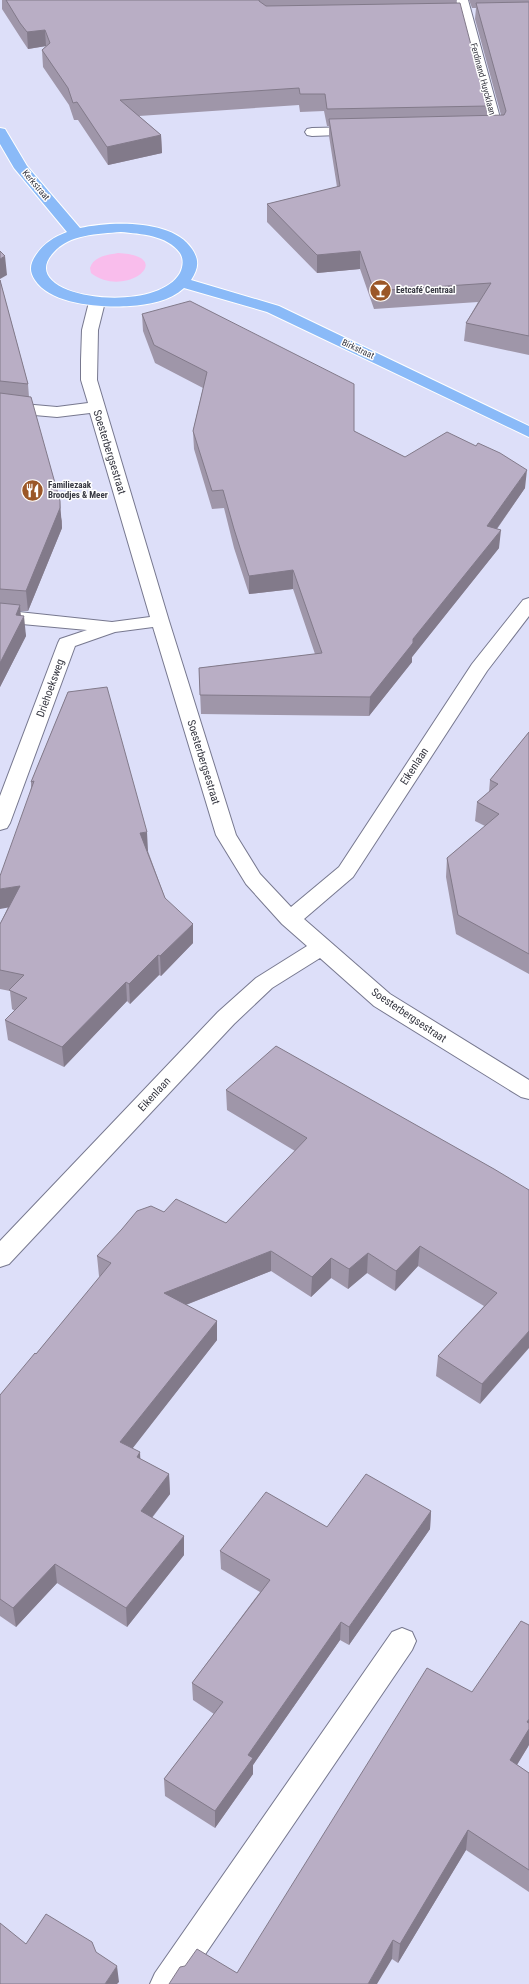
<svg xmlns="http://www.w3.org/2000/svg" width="529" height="1984" viewBox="0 0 529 1984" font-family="'Roboto Condensed',sans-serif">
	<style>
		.green { fill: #f9bdec }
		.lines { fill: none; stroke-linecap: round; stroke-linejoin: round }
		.minor-casing { stroke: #77788f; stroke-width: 2 }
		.major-casing { stroke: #fff; stroke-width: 2 }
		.minor { fill: #fff; fill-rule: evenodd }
		.major { fill: #8abaf8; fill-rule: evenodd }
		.wall { fill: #9f96a9 }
		.shaded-wall { fill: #827a8a }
		.building { fill: #b9aec5; stroke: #827a8a }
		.labels { text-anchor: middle; stroke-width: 3; stroke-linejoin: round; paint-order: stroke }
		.far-street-label { font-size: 9px; fill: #373842; stroke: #fff }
		.far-poi-label { font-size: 9px; font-weight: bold; fill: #373842; stroke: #fff; text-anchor: start }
		.street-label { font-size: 11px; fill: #373842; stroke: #fff }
	</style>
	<rect width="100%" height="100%" fill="#dddff9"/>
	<path class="green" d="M118,253C179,256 125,300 91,273L90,268C94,256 107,255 118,253Z"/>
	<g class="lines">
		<defs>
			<path id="minor" d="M456,0H468L503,129L501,132H474L472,129L474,126L488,125Z
				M359,127L364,128L366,131L364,134L312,136L307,135L305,132L307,129L312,128Z
				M97,297L102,299L105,302L98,330L97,380L169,621L236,835L260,874L291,907L339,867L472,664L523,600L529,598V616L487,671L353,877L304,919L390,994L529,1080V1099L521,1097L374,1006L320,958L272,988L234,1024L9,1264L0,1267V1241L218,1012L256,978L307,946L282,924L246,884L216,835L153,627L115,632L75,646L10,823L7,828L0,830V796L58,643L60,639L87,630L0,622V610L112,622L150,617L90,413L57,417L0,412V402L57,407L88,403L81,380V360L82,330L89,302L92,299Z
				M402,1628L412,1632L416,1641L412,1650L185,1984H150L155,1973L392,1632Z"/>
			<path id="major" d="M0,128L5,129L27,166L80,228C111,221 173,219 192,249C200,261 198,269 191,280L279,306L529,426V437L267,312L184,288C170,301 148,305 130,306C103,308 51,305 35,280C29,271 30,264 36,255C44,243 54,237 67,232L14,168L0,144ZM121,232C141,234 167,235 180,253C184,259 183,267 180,273C155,317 13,297 53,253C69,234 98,234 121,232Z"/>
		</defs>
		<use href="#minor" class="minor-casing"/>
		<use href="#major" class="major-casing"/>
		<use href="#minor" class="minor"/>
		<use href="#major" class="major"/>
	</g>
	<path class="wall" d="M2,0H457L456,3L487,106V116L501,115L475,19L476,8H472L469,0H529V355L464,341L466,323L478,302L374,309L360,269L317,273L267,222V204L337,187L329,136V126H327L324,111L300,112L299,105L139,116L161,135L162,153L108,165L78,120H74L69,105L43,67L42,50L46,46L28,49L22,40L2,9Z
		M0,280L28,384L29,397L62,521V528L28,611H20L21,616L26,636L0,687Z
		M142,314L354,431L405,457L525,488L497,529L499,548L412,657V662L369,716L201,714L199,668L315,654L293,589L249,594L234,548L224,508L212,509L194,449L193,431L203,388L155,363L143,331Z
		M68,692L148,851L165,898L193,943L161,976L159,975L130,1004L127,1001L64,1067L8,1040L5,1020L15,1011L12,1009L10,991L0,989V924L8,907L31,788V782Z
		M529,732V974L456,934L446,877L447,858L485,826L475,821L477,802L489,792L490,780Z
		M226,1090L529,1190L480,1404L436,1376L438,1356L484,1306L418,1266L395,1291L367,1273L348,1289L331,1278L311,1297L271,1271L186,1305L217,1321V1340L132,1448L140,1459L169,1474L170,1494L152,1518L184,1555L127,1627L57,1583L16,1627L0,1616V1395L36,1354L100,1277L99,1276L97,1256L164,1212L226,1223L295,1151L227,1110Z
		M431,1511L430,1529L349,1645L340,1640L253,1765V1774L215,1828L165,1796L164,1779L214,1714L193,1700L192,1683L260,1592L221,1569L220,1551L327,1527Z
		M529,1745L517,1765L529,1773V1892L466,1850L398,1963L392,1959L237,1973Z"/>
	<path class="shaded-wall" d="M45,30L46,46L28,49L27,32Z
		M161,135L162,153L108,165L107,147Z
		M360,251V269L317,273V255Z
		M5,256L7,275L0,279V259Z
		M527,470L525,488L486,544L487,526Z
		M60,501L62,528L28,611L26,591Z
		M501,530L499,548L412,657V662L369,716L370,697L413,639Z
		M293,570V589L249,594V576Z
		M20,605L21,622L24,616L26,636L0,687V663L16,615Z
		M147,832L148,851L141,853L140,833Z
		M20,886L22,905L0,909V889Z
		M193,924V943L161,976L160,956Z
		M158,955L159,975L130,1004L129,984Z
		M126,982L127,1001L64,1067L62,1047Z
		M420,1246L418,1266L395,1291L396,1271Z
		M271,1251V1271L165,1313L164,1293Z
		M368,1253L367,1273L348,1289L349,1269Z
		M331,1258V1278L311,1297L312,1277Z
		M217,1321V1340L122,1462L120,1442Z
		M529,1331V1348L480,1404L482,1384Z
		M140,1452L141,1472L137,1457Z
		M169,1474L170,1494L142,1530L141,1511Z
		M431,1511L430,1529L349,1645V1627Z
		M184,1536V1555L127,1627L126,1608Z
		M55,1564L57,1583L16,1627L13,1608Z
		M341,1622L340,1640L253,1765V1774L215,1828V1811L248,1755Z
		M529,1719V1745L507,1781L510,1760L527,1722Z
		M468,1830L466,1850L398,1963L400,1944Z
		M393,1940L392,1959L377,1984H368Z
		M117,1966L119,1982L117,1984H105Z"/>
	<path class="building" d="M6,0H259V1L266,6L460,3L487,106L327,109L325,94H300L299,88L120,100L161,135L107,147L77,102L73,103L68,88L42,50L50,43L45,30L27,32L20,23Z
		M529,2V336L466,323L491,283L374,291L360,251L317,255L267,204L340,186L329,119L504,115L506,111L476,3Z
		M0,251L5,256L0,259Z
		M0,280L28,384L0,381Z
		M190,301L354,384V431L405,457L447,432L476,446L478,443L500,453L527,470L487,526L501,530L413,639V643L370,697L200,695L199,668L322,653L293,570L249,576L234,529L223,490L212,491L193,431L207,372L154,345L142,314Z
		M0,393L31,397L60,501V508L26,591L0,589Z
		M0,603L20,605L16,615L24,616L0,663Z
		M107,687L147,832L140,833L165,898L193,924L160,956L158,955L129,984L126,982L62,1047L5,1020L27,998L9,990L24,975L0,970V924L20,886L0,889V876L34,781L31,782L68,692Z
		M529,732V954L458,915L447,858L499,814L477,802L498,784L490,780Z
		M276,1046L494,1169L529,1190V1331L482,1384L438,1356L497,1293L420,1246L396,1271L368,1253L349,1269L331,1258L312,1277L271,1251L164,1293L217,1321L120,1442L140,1452L137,1457L169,1474L141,1511L184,1536L126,1608L55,1564L13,1608L0,1599V1395L35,1353L36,1354L111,1263L97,1256L122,1229L137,1211L151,1206L164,1212L176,1199L226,1223L307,1138L226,1090Z
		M366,1474L431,1511L349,1627L341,1622L248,1755L253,1758L215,1811L164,1779L223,1702L192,1683L270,1580L220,1551L266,1492L327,1527Z
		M521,1621L529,1625V1719L527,1722L529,1723V1729L510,1760L529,1773V1870L468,1830L400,1944L393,1940L368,1984H169L180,1967L185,1966L197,1949L237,1973L427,1668L472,1692Z
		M46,1914L92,1942L96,1952L117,1966L105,1984H0V1923L26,1944Z"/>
	<defs>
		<symbol id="bar-disc" viewBox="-11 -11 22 22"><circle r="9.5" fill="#9b5728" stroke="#fff"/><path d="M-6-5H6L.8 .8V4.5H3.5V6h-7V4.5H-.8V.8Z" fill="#fff"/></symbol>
		<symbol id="restaurant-disc" viewBox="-11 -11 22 22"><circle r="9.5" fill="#9b5728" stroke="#fff"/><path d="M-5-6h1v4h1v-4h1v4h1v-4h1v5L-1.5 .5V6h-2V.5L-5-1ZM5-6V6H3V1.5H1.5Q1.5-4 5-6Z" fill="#fff"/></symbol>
	</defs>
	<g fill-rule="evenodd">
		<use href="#bar-disc" x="368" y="278" width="25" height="25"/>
		<use href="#restaurant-disc" x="20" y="478" width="25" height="25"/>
	</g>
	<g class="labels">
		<g class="far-street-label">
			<text transform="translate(483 79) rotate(75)" y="3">Ferdinand Huycklaan</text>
			<text transform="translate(36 185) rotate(50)" y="3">Kerkstraat</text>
			<text transform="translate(358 349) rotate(25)" y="3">Birkstraat</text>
		</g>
		<g class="far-poi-label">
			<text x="396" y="293">Eetcafé Centraal</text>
			<text x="48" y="488">Familiezaak<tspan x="48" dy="10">Broodjes &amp; Meer</tspan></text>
		</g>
		<g class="street-label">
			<text transform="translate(110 452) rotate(73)" y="4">Soesterbergsestraat</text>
			<text transform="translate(50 688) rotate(-70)" y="4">Driehoeksweg</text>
			<text transform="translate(204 762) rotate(73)" y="4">Soesterbergsestraat</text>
			<text transform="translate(414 766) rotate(-57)" y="4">Eikenlaan</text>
			<text transform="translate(409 1015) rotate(34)" y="4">Soesterbergsestraat</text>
			<text transform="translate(154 1094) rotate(-47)" y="4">Eikenlaan</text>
		</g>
	</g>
</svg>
